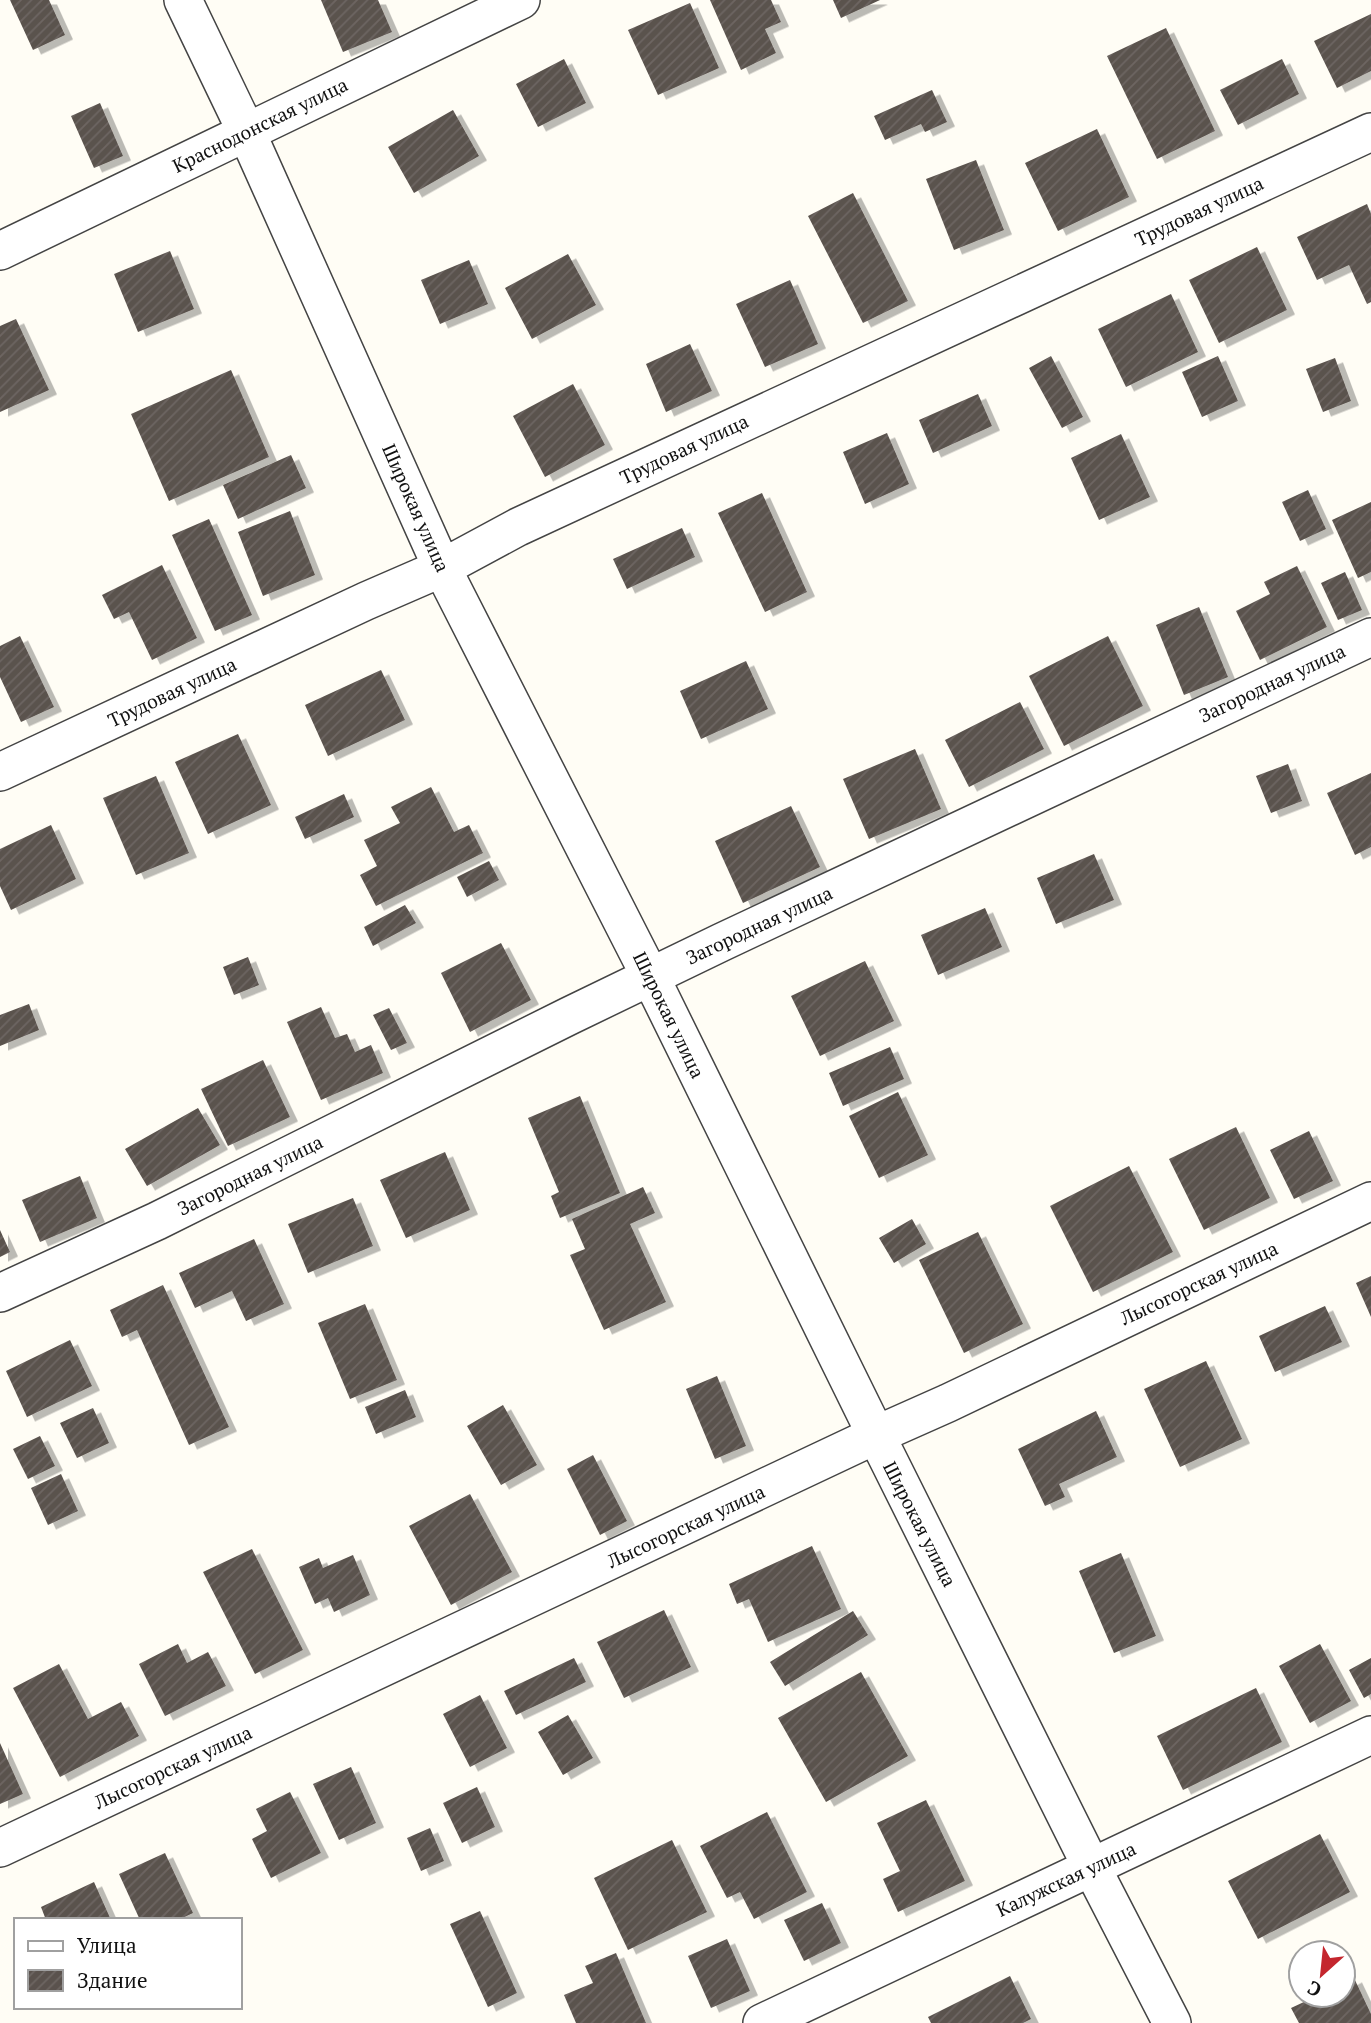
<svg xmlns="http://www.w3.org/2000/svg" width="1371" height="2023" viewBox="0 0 1371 2023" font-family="'PT Serif',serif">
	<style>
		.building { fill: url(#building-hatch); filter: url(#shadow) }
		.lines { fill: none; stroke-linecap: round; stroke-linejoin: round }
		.minor-casing { stroke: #444; stroke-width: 40 }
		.minor { stroke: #fff; stroke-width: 37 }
		.labels { text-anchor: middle; stroke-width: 7; stroke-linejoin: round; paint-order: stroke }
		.street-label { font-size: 19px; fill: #111; stroke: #fff }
	</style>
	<defs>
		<pattern id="building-hatch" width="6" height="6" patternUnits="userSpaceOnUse" patternTransform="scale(1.75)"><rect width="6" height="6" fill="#5a524d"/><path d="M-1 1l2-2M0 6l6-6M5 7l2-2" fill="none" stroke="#6d6662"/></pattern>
		<filter id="shadow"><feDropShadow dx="8" dy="4.5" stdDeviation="0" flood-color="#0004"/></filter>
	</defs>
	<rect width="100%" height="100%" fill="#fffdf5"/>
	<path class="building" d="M10,0H49L65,35L33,50Z
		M321,0H378L392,32L343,52Z
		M710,0H771L781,22L765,29L776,53L741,70Z
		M833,0H880L841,18Z
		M690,3L719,68L658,95L628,30Z
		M1371,14V71L1337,88L1314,41Z
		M1166,28L1215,131L1157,159L1107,56Z
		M564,59L586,103L538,127L516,84Z
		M1282,59L1299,94L1238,125L1220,90Z
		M932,90L947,122L925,132L921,124L885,140L874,116Z
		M100,103L123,156L94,168L71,116Z
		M453,110L479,156L414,193L388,147Z
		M1097,129L1129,197L1058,231L1025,163Z
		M976,160L1004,230L954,250L926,179Z
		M853,193L908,301L863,323L808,216Z
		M1367,204L1371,214V302L1367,304L1349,265L1317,280L1297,237Z
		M1257,247L1287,310L1219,343L1189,280Z
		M170,251L194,309L138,332L114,274Z
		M568,254L596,305L532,339L505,288Z
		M469,260L488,304L440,324L421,280Z
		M790,280L818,344L765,367L736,304Z
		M1171,294L1198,352L1126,387L1098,329Z
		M16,319L49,390L0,412V326Z
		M690,344L712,391L666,412L646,364Z
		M1051,356L1083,417L1062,428L1029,368Z
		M1218,356L1238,401L1202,417L1182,372Z
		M1335,358L1351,401L1323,412L1306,369Z
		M231,370L269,457L169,501L131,414Z
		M573,384L605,445L545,477L513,416Z
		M978,394L992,426L933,453L919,420Z
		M887,433L909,484L865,504L843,452Z
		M1121,434L1150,497L1099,520L1071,458Z
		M291,455L306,488L238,519L223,485Z
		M1308,490L1326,529L1300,541L1282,502Z
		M762,493L807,592L765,612L718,513Z
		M1371,502V572L1358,578L1332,520Z
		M290,511L315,575L263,596L238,532Z
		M209,519L252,615L215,631L172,535Z
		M682,528L695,557L627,589L613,559Z
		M162,565L197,638L152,660L129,612L114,619L102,595Z
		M1297,566L1327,627L1260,660L1236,611L1270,594L1264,582Z
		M1345,572L1362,610L1338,620L1321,583Z
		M1199,607L1228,677L1184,695L1156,625Z
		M20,636L54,707L21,722L0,677V646Z
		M1108,636L1143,706L1064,746L1029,676Z
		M746,661L768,709L701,739L680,691Z
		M381,670L405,720L328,756L305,705Z
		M1020,702L1044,749L969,787L945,740Z
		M238,734L271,805L208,834L175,762Z
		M915,749L941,809L869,839L843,779Z
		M1288,764L1302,801L1271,813L1256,776Z
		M1371,773V847L1355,855L1327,793Z
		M156,776L189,853L136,875L103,798Z
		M431,787L454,832L469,825L483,853L376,906L360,875L377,866L364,840L400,823L391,807Z
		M344,794L354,817L305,839L295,817Z
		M791,806L820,867L743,903L715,841Z
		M51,825L76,879L11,910L0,886V849Z
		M1094,854L1114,900L1056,924L1037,878Z
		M489,861L499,880L467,897L457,877Z
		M405,905L416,923L373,946L364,927Z
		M985,908L1002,947L938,975L921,935Z
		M501,943L531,1000L470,1032L441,973Z
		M248,957L259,985L234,995L223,967Z
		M865,961L894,1021L820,1056L791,996Z
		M29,1004L39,1030L0,1046V1015Z
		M321,1007L335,1038L347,1034L355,1052L371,1045L383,1073L321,1100L287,1022Z
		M389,1008L407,1043L391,1050L373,1015Z
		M890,1047L904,1079L843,1106L829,1073Z
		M263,1060L290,1117L228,1146L201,1089Z
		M898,1092L928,1155L879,1178L849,1116Z
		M580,1096L620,1193L560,1218L551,1196L559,1192L528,1118Z
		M198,1108L220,1145L147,1186L125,1149Z
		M1236,1127L1270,1198L1204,1230L1169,1159Z
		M1309,1131L1333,1181L1294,1199L1270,1150Z
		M445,1152L470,1210L406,1238L380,1180Z
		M1129,1166L1173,1252L1093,1292L1050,1206Z
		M80,1176L97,1218L40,1242L22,1200Z
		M643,1187L655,1213L630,1224L666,1302L604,1330L570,1255L585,1249L572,1219Z
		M353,1198L373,1246L308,1273L288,1224Z
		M912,1219L926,1244L894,1263L879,1238Z
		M0,1230L10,1252L0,1257Z
		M978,1232L1023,1324L964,1353L919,1260Z
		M254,1239L284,1304L246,1321L232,1291L195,1308L179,1273Z
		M1371,1276V1317L1356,1283Z
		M163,1285L229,1427L189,1445L137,1330L122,1337L110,1310Z
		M365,1304L397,1380L350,1399L318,1323Z
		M1325,1306L1342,1342L1275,1372L1259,1336Z
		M70,1340L92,1386L27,1417L6,1371Z
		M1206,1361L1242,1439L1180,1467L1144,1389Z
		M717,1376L746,1446L715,1459L686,1389Z
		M405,1390L416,1417L376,1434L365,1407Z
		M503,1405L537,1465L501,1485L467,1426Z
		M93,1408L109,1443L77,1458L60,1423Z
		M1096,1411L1117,1457L1059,1484L1065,1497L1045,1506L1018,1449Z
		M40,1436L55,1466L28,1479L13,1449Z
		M593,1455L627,1521L600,1535L567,1469Z
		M61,1474L78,1511L48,1525L31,1488Z
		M470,1494L512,1572L451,1605L409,1526Z
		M812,1546L841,1609L768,1642L749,1599L737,1604L729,1584Z
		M252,1549L303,1650L255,1674L203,1572Z
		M1121,1553L1156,1636L1114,1653L1079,1571Z
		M353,1555L370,1595L334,1612L328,1598L315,1604L299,1567L319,1558L323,1568Z
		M664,1610L691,1667L624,1698L597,1642Z
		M853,1611L868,1635L785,1686L770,1662Z
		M178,1644L187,1663L208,1652L226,1686L165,1716L139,1664Z
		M1320,1644L1351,1701L1310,1723L1279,1666Z
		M574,1658L586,1682L516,1715L504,1691Z
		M1371,1658V1694L1364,1698L1349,1670Z
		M59,1664L88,1719L121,1702L139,1736L60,1777L13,1688Z
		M861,1672L908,1756L826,1802L778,1718Z
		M1256,1688L1282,1742L1183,1790L1157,1736Z
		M480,1695L507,1748L470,1767L443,1714Z
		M568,1715L593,1758L563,1775L538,1732Z
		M0,1743L23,1794L0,1804Z
		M351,1767L376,1823L339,1840L313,1784Z
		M477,1787L495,1827L462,1843L443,1803Z
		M290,1792L321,1853L271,1878L252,1839L267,1831L256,1809Z
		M926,1800L965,1881L898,1912L883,1879L900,1871L877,1823Z
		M767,1812L807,1892L754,1919L740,1892L727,1898L700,1846Z
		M430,1828L444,1861L421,1871L407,1838Z
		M1320,1834L1350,1892L1258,1939L1228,1881Z
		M672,1840L707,1912L628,1950L594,1878Z
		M165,1853L193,1913L178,1920H140L119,1874Z
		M94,1882L111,1920H46L41,1907Z
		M822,1903L841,1943L804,1961L784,1920Z
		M480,1911L517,1993L488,2007L450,1924Z
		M727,1939L750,1991L711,2008L688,1956Z
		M616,1953L646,2023H576L564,1995L593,1983L585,1966Z
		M1010,1976L1031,2019L1023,2023H931L928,2017Z
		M1354,1978L1371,2014V2023H1299L1291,2008L1319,1995H1343V1984Z"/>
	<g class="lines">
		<defs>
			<path id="minor" d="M183,0L246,131L442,568L650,976L876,1435L1092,1868L1172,2023
				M0,251L521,0
				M0,772L366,601L442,568L518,527L1371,132
				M0,1293L157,1221L569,1016L722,942L1371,637
				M0,1848L876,1435L948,1403L1371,1201
				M762,2023L1371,1735"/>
		</defs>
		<use href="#minor" class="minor-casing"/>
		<use href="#minor" class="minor"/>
	</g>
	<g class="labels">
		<g class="street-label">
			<text transform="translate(260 125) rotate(-26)" y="7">Краснодонская улица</text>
			<text transform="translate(1199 211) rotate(-25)" y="7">Трудовая улица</text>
			<text transform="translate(684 449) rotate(-25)" y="7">Трудовая улица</text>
			<text transform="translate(416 508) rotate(66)" y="7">Широкая улица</text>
			<text transform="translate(1272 683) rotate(-25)" y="7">Загородная улица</text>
			<text transform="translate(172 692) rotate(-25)" y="7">Трудовая улица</text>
			<text transform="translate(759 925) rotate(-25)" y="7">Загородная улица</text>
			<text transform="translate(669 1015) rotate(64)" y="7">Широкая улица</text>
			<text transform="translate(250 1175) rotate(-26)" y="7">Загородная улица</text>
			<text transform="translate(1199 1283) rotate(-25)" y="7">Лысогорская улица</text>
			<text transform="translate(920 1524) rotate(63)" y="7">Широкая улица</text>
			<text transform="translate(686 1526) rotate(-25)" y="7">Лысогорская улица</text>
			<text transform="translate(173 1767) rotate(-25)" y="7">Лысогорская улица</text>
			<text transform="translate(1066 1879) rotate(-25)" y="7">Калужская улица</text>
		</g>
	</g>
	<rect x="14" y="1918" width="228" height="91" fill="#ffffff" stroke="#a0a0a0" stroke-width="2"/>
	<rect x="28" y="1941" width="35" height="10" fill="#ffffff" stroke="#a0a0a0" stroke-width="2"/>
	<text x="77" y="1953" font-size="21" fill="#111111">Улица</text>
	<rect x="28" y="1970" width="35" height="21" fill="url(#building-hatch)" stroke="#a0a0a0" stroke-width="2"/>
	<text x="77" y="1988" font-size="21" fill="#111111">Здание</text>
	<g transform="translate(1322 1974) rotate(207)"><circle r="33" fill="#ffffff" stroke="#a0a0a0" stroke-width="2"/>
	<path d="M0-5L12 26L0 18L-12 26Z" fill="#c4262e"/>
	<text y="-10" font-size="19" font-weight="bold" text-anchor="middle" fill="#111111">С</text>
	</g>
</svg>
